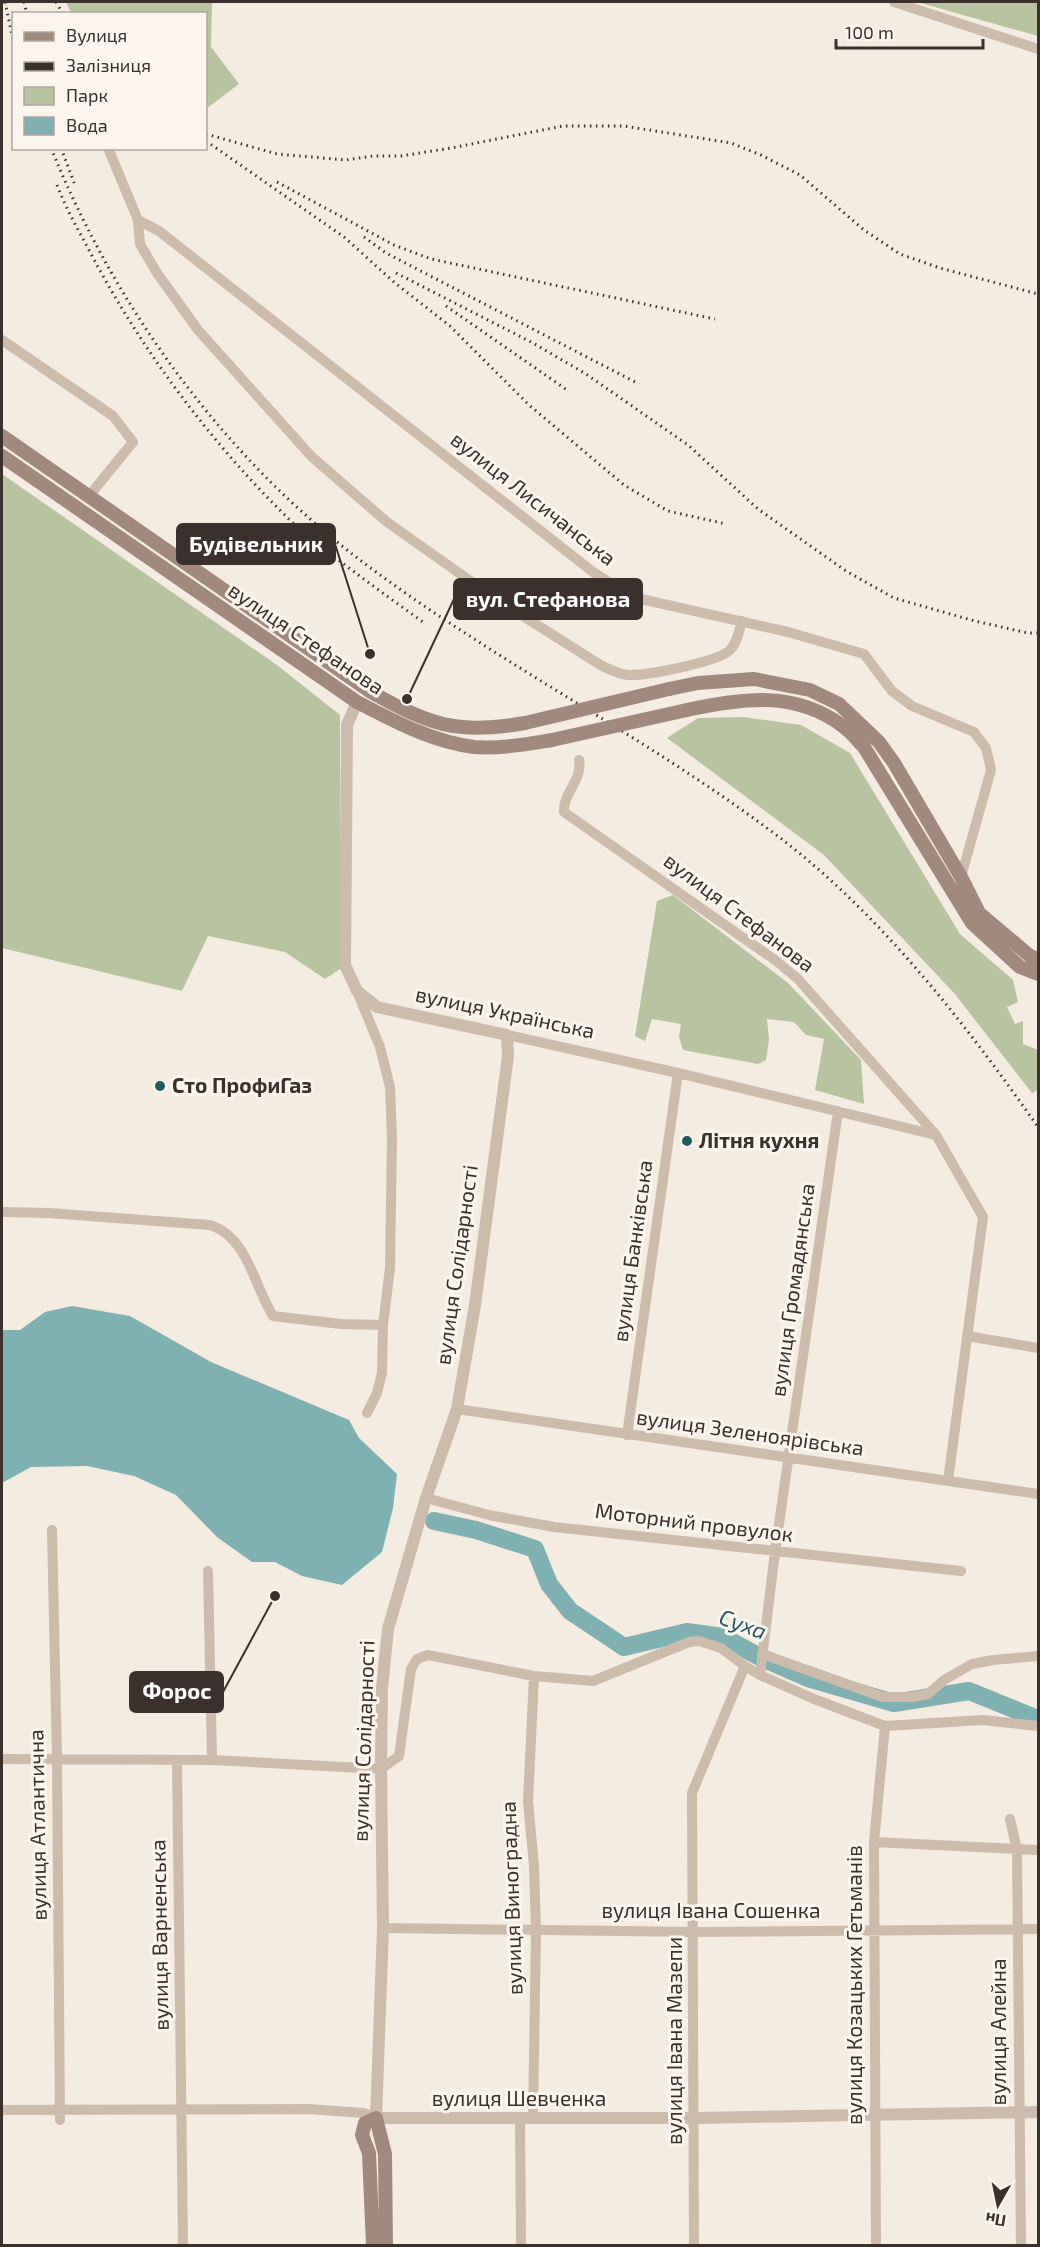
<svg xmlns="http://www.w3.org/2000/svg" width="1040" height="2247" viewBox="0 0 1040 2247" font-family="'Exo 2',sans-serif">
	<style>
		.green { fill: #b8c4a0 }
		.water { fill: #7fb0b2 }
		.lines { fill: none; stroke-linecap: round; stroke-linejoin: round }
		.river { stroke: #7fb0b2; stroke-width: 18 }
		.minor { stroke: #cdbbac; stroke-width: 10 }
		.tertiary { stroke: #cdbbac; stroke-width: 12 }
		.secondary { stroke: #a18a7d; stroke-width: 14 }
		.rail { stroke: #3b302b; stroke-width: 3; stroke-dasharray: 1.5 4.5; stroke-linecap: butt }
		.secondary-bridge { stroke: #a18a7d; stroke-width: 14 }
		.poi-dot { fill: #1f5a5e; stroke: #fbf5ee; stroke-width: 2 }
		.labels { text-anchor: middle; stroke-width: 6; stroke-linejoin: round; paint-order: stroke }
		.street-label { font-size: 21px; fill: #3b302b; stroke: #fbf5ee }
		.poi-label { font-size: 21px; font-weight: bold; fill: #3b302b; stroke: #fbf5ee; text-anchor: start }
		.water-label { font-size: 22px; font-style: italic; fill: #1f5a5e; stroke: #fbf5ee }
		.leader { fill: none; stroke: #3b302b; stroke-width: 2 }
		.callout-dot { fill: #3b302b; stroke: #fbf5ee; stroke-width: 2 }
		.callout { fill: #3b302b; stroke: #3b302b; stroke-width: 2 }
		.callout-label { font-size: 22px; text-anchor: middle; font-weight: bold; fill: #fff }
	</style>
	<rect width="100%" height="100%" fill="#f4ebe1"/>
	<path class="green" d="M66,2H212L211,47L239,84L206,109V14L71,13Z
		M917,2H1038V36Z
		M2,474L277,665L340,715V969L325,979L285,952L208,936L182,991L2,948Z
		M743,717L801,725L850,753L960,934L1013,980L1018,1002L1007,1007L1015,1024L1023,1021V1044L1038,1050V1090L1032,1093L954,993L824,855L667,738L698,718Z
		M673,895L788,983L861,1060L864,1104L815,1090L824,1039L806,1035L794,1022L767,1019L769,1039L766,1060L758,1064L683,1050L679,1037L681,1024L652,1019L645,1041L635,1036L657,901Z"/>
	<path class="water" d="M72,1306L130,1316L211,1362L349,1420L359,1438L397,1474L393,1508L382,1552L342,1585L302,1576L275,1562H252L217,1537L176,1495L134,1476L87,1466L31,1467L2,1483V1330H20L45,1312Z"/>
	<g class="lines">
		<path class="river" d="M434,1521L476,1530L535,1549L549,1584L570,1611L624,1647L687,1632L723,1637L760,1657L808,1678L894,1703L969,1691L1033,1717L1038,1721"/>
		<path class="minor" d="M894,2L1038,49
			M108,148L138,220L159,231L593,572L632,597L788,632L864,654L892,691L912,706L974,732L986,748L991,770L961,877
			M138,220L140,244L157,273L198,330L312,457L387,522L493,597L602,666C611,670 619,674 628,675C646,676 716,662 729,651C737,644 739,631 742,621
			M2,340L113,416L133,442L89,496
			M579,760C583,780 563,792 564,812L775,960L798,979L936,1135L983,1217L948,1481
			M357,991L380,1047L390,1087L392,1137L390,1268L383,1325L382,1373L377,1393L367,1413
			M507,1035L678,1073L936,1135
			M2,1212L49,1213L210,1225C248,1237 254,1286 273,1316L341,1324L383,1325
			M967,1336L1038,1348
			M457,1409L1038,1494
			M627,1435L678,1073
			M426,1498L489,1515L554,1527L961,1571
			M52,1530L57,1759L60,2120
			M208,1571L212,1760
			M762,1654L883,1697H913L928,1694L944,1680L972,1664L993,1660L1038,1656
			M760,1675L775,1552L838,1111
			M2,1759L212,1760L381,1769L399,1756L411,1669L417,1659L428,1655L534,1676L593,1681L689,1642L699,1641L721,1648L745,1666L760,1675L814,1699L885,1726L983,1720L1038,1726
			M177,1761L183,2246
			M1010,1819L1017,1850L1021,2246
			M874,1842L1038,1850
			M383,1928L694,1932L1038,1929
			M2,2110L308,2109L364,2113L376,2118
			M520,2118L521,2246
			M533,2118L536,1931L534,1866L528,1801L534,1676
			M694,2246L692,1793L745,1666
			M876,2246L874,1842L885,1726"/>
		<path class="tertiary" d="M357,702L347,725L345,965L357,991L377,1007L507,1035L508,1056L475,1305L457,1409L426,1498L388,1629L382,1688L381,1769L383,1928L376,2118H694L1038,2112"/>
		<path class="secondary" d="M2,436L371,692C430,725 457,735 525,723
			M2,456L357,702C394,721 432,742 474,747C500,749 527,744 552,740
			M669,689L698,683L754,679L810,690L839,704L879,742L894,763L961,877L979,913L1030,956L1038,959
			M687,710C742,698 796,690 844,727C852,733 858,741 864,747L972,923L1020,967L1038,974
			M373,2246L369,2153L362,2135L365,2123L376,2118L385,2154L386,2246"/>
		<path class="rail" d="M5,2L14,44
			M24,2L27,14
			M56,2L63,14
			M206,134L277,154L346,160L373,156H401L451,148L563,126H624L731,143L761,155L800,175L864,230L900,254L940,268L1038,294
			M206,141L344,237L395,283L450,326L529,405L624,485L668,511L726,524
			M51,148C116,309 225,459 364,563C497,663 647,737 779,837C881,915 965,1023 1038,1127
			M61,148L75,185
			M277,182L394,245L431,259L715,319
			M57,185C66,209 79,231 91,254C144,354 214,447 296,526C305,535 317,543 328,552C359,576 391,599 423,622
			M364,237L386,253L639,384
			M396,273L533,343L586,374L688,445L758,509L846,571L894,598L975,621L1028,633H1038
			M446,306L567,390"/>
		<path class="secondary-bridge" d="M525,723L669,689
			M552,740L687,710"/>
	</g>
	<g class="poi-dot">
		<circle cx="160" cy="1086" r="6"/>
		<circle cx="687" cy="1141" r="6"/>
	</g>
	<g class="labels">
		<g class="street-label">
			<text transform="translate(533 499) rotate(38)" y="7">вулиця Лисичанська</text>
			<text transform="translate(306 639) rotate(34)" y="7">вулиця Стефанова</text>
			<text transform="translate(739 913) rotate(37)" y="7">вулиця Стефанова</text>
			<text transform="translate(505 1013) rotate(12)" y="7">вулиця Українська</text>
			<text transform="translate(633 1251) rotate(-82)" y="7">вулиця Банківська</text>
			<text transform="translate(457 1265) rotate(-82)" y="7">вулиця Солідарності</text>
			<text transform="translate(793 1290) rotate(-82)" y="7">вулиця Громадянська</text>
			<text transform="translate(750 1433) rotate(8)" y="7">вулиця Зеленоярівська</text>
			<text transform="translate(694 1523) rotate(7)" y="7">Моторний провулок</text>
			<text transform="translate(364 1741) rotate(-88)" y="7">вулиця Солідарності</text>
			<text transform="translate(38 1825) rotate(-91)" y="7">вулиця Атлантична</text>
			<text transform="translate(512 1898) rotate(-92)" y="7">вулиця Виноградна</text>
			<text x="711" y="1918">вулиця Івана Сошенка</text>
			<text transform="translate(160 1935) rotate(-91)" y="7">вулиця Варненська</text>
			<text transform="translate(855 1985) rotate(-90)" y="7">вулиця Козацьких Гетьманів</text>
			<text transform="translate(999 2032) rotate(-90)" y="7">вулиця Алейна</text>
			<text transform="translate(675 2041) rotate(-90)" y="7">вулиця Івана Мазепи</text>
			<text x="519" y="2106">вулиця Шевченка</text>
		</g>
		<g class="poi-label">
			<text x="172" y="1093">Сто ПрофиГаз</text>
			<text x="699" y="1148">Літня кухня</text>
		</g>
		<g class="water-label">
			<text transform="translate(743 1624) rotate(20)" y="8">Суха</text>
		</g>
	</g>
	<path class="leader" d="M370 654L335 544M407 699L454 599M275 1596L223 1692"/>
	<g class="callout-dot">
		<circle cx="370" cy="654" r="6"/>
		<circle cx="407" cy="699" r="6"/>
		<circle cx="275" cy="1596" r="6"/>
	</g>
	<g class="callout">
		<rect x="177" y="524" width="158" height="40" rx="6"/>
		<rect x="454" y="579" width="188" height="40" rx="6"/>
		<rect x="130" y="1672" width="93" height="40" rx="6"/>
	</g>
	<g class="callout-label">
		<text x="256" y="552">Будівельник</text>
		<text x="548" y="607">вул. Стефанова</text>
		<text x="177" y="1699">Форос</text>
	</g>
	<rect width="1040" height="2247" fill="none" stroke="#3b302b" stroke-width="6"/>
	<rect x="12" y="12" width="195" height="138" fill="#fbf5ee" stroke="#aea6a0" stroke-width="1.5"/>
	<rect x="24" y="32" width="30" height="9" fill="#a18a7d" stroke="#aea6a0" stroke-width="1.5"/>
	<text x="66" y="42" font-size="18" fill="#3b302b">Вулиця</text>
	<rect x="24" y="62" width="30" height="9" fill="#3b302b" stroke="#aea6a0" stroke-width="1.5"/>
	<text x="66" y="72" font-size="18" fill="#3b302b">Залізниця</text>
	<rect x="24" y="87" width="30" height="18" fill="#b8c4a0" stroke="#aea6a0" stroke-width="1.5"/>
	<text x="66" y="102" font-size="18" fill="#3b302b">Парк</text>
	<rect x="24" y="117" width="30" height="18" fill="#7fb0b2" stroke="#aea6a0" stroke-width="1.5"/>
	<text x="66" y="132" font-size="18" fill="#3b302b">Вода</text>
	<g transform="translate(998 2205) rotate(189)" stroke="#fbf5ee" stroke-width="4.5" paint-order="stroke">
	<path d="M0-4.5L10 22L0 15L-10 22Z" fill="#3b302b"/>
	<text y="-9" font-size="16" font-weight="bold" text-anchor="middle" fill="#3b302b">Пн</text>
	</g>
	<path d="M836 39v9h147v-9" fill="none" stroke="#3b302b" stroke-width="3"/>
	<text x="845" y="39" font-size="18" fill="#3b302b" stroke="#fbf5ee" stroke-width="4.5" paint-order="stroke">100 m</text>
</svg>
